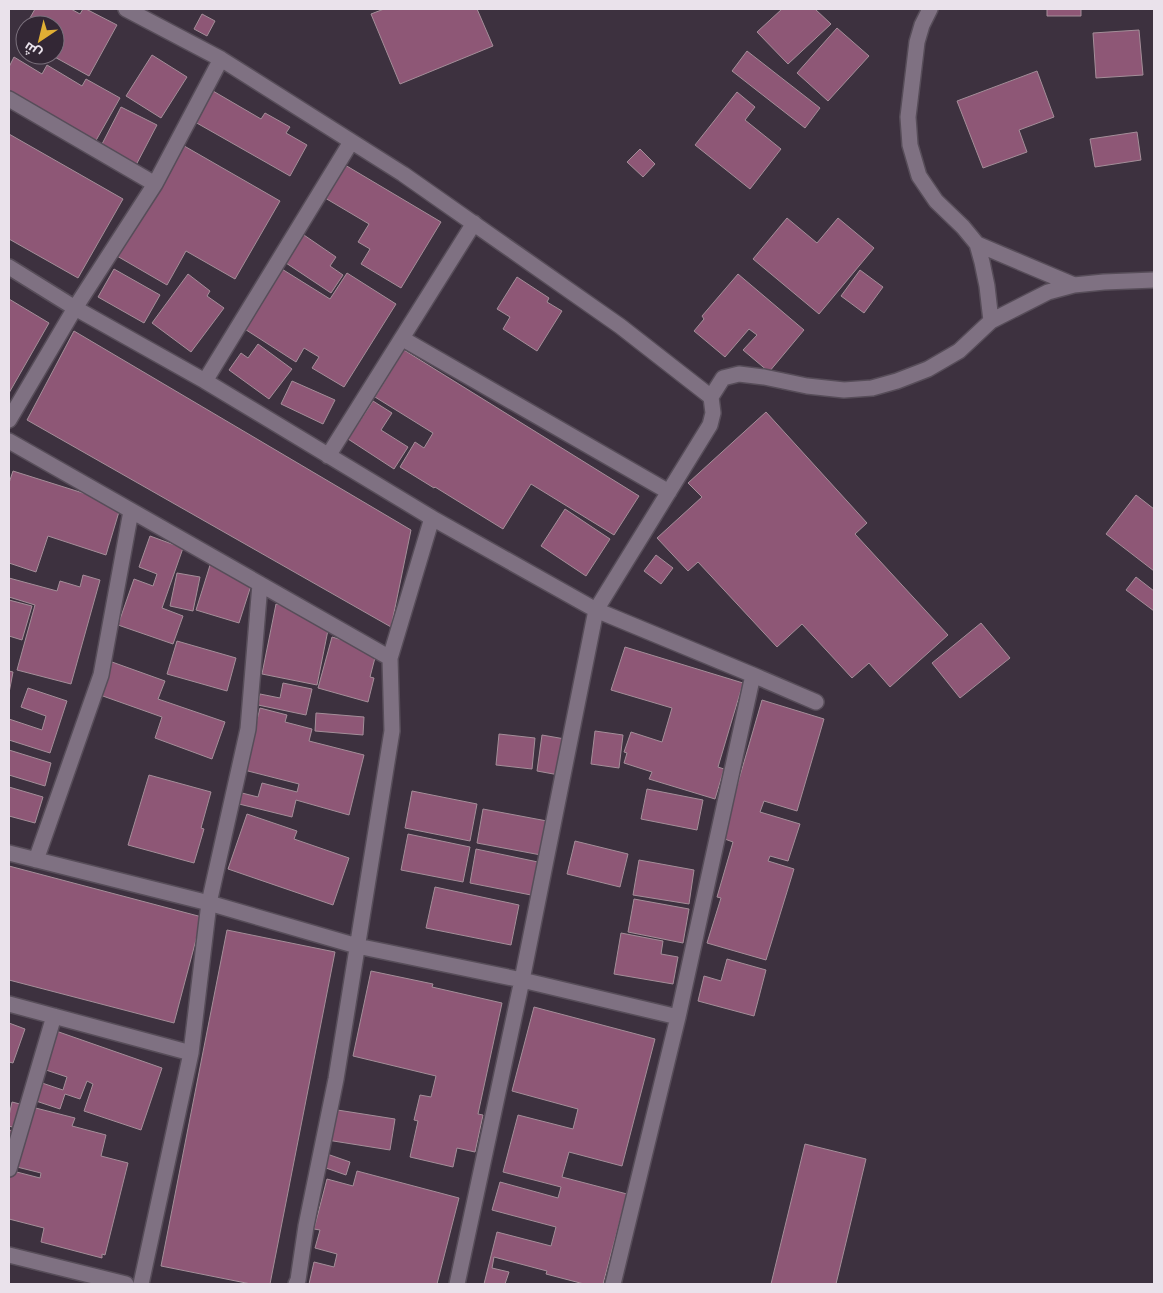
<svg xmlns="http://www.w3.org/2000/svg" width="1163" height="1293" viewBox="0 0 1163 1293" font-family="'IBM Plex Sans',Cairo,sans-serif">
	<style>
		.building { fill: #8e5776; stroke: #a48e99 }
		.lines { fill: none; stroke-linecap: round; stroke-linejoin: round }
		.minor-casing { stroke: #574d59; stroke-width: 18 }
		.minor { stroke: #7f7182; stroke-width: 15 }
	</style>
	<rect width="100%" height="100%" fill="#3d313f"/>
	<path class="building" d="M35,9H71L80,14L83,9H86L117,25L89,76L51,55H55V25H26Z
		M384,9H477L493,46L400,84L371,14Z
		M782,9H815L831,24L788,64L757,32Z
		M1047,9H1081V16H1047Z
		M202,14L215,21L207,36L194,29Z
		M837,28L869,56L828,101L797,73Z
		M1139,30L1143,75L1096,78L1093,33Z
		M747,51L820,108L805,128L732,71Z
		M152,55L187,77L161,118L126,96Z
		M14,57L42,74L47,65L82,86L86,79L120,98L94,144L9,94V67Z
		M1037,71L1054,117L1019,130L1027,152L983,168L957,101Z
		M213,91L261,119L265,113L290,127L286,133L307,145L290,176L195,122Z
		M737,92L755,107L745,120L781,149L750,189L695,145Z
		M121,107L157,125L135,167L100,148Z
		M1137,132L1141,160L1095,167L1090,139Z
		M9,134L123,199L78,278L9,239Z
		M179,143L280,201L235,279L186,251L167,285L117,256Z
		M640,149L655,164L643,177L627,162Z
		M340,162L441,222L401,288L361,264L370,249L358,242L369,224L320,195Z
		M787,218L817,243L838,218L874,248L819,314L753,259Z
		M301,233L336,257L330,266L343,275L331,293L283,261Z
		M277,266L330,299L347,273L396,304L344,387L312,368L319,357L304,348L296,362L240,326Z
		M114,269L160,295L144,323L98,297Z
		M860,270L883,287L864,313L841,296Z
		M188,274L210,291L207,296L224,308L191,352L152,323Z
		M738,274L804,330L769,372L743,350L757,335L749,329L725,357L694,331L704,319L702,316Z
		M517,277L549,298L547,302L562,311L537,351L503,329L510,317L497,309Z
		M9,299L49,323L9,393Z
		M74,331L411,530L391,627L27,420Z
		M258,344L292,369L269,399L229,370L241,353L248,358Z
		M404,350L639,496L614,535L531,484L503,529L435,487L434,488L400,467L415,442L424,448L433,433L375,397Z
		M292,381L335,400L323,424L281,404Z
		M373,401L392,413L381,430L408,447L394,469L348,439Z
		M766,412L867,523L855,534L948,635L890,687L869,663L852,678L802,624L777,647L698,562L688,571L657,538L702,497L688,483Z
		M13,471L121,505L106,555L48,536L36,572L9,563V483Z
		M1136,495L1154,509V571L1106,534Z
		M565,509L610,539L586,576L541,546Z
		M150,536L183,548L162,608L183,616L173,644L118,625L134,579L153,586L157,574L139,567Z
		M656,555L673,568L661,584L644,571Z
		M211,562L254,576L239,623L196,610Z
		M177,573L200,577L193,611L170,606Z
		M83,575L100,580L71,684L17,670L35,605L9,597V578L57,591L60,581L80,587Z
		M1136,577L1154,591V611L1126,590Z
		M9,600L32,606L22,640L9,636Z
		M276,604L331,615L317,685L262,674Z
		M981,623L1010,658L960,698L932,663Z
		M332,637L377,650L370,677L374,678L368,702L318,688Z
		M177,641L236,658L227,691L167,674Z
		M625,647L743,683L718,767L724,769L715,799L649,779L652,772L624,763L627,753L624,752L631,732L662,742L672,708L611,690Z
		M112,662L165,681L158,699L225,722L212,759L155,738L162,717L100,695Z
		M9,671L13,672L9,693Z
		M283,683L312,689L306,715L258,705L260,694L280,698Z
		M28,688L67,701L50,753L9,740V719L42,730L46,716L21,707Z
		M762,700L824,719L797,811L764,801L760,812L800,824L788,861L770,856L768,861L794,869L766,960L707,943L721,898L717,897L733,842L722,838Z
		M260,708L287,715L285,722L312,729L309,741L364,755L349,815L296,800L292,817L239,804L242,793L258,797L262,783L297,792L299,784L244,770Z
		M316,713L364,717L363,735L315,731Z
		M595,731L623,735L619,768L591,764Z
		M499,734L535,738L532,769L496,765Z
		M542,735L565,739L559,775L537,771Z
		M9,750L51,763L45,786L9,775Z
		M149,775L211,792L201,828L204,829L194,863L128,845Z
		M9,787L43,797L35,823L9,816Z
		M647,789L703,800L697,830L641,819Z
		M412,791L477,804L470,841L405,828Z
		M483,809L547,821L541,855L477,843Z
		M247,814L297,831L294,839L349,858L333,905L228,869Z
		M408,834L470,847L463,882L401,870Z
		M575,841L628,854L620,887L567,874Z
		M476,849L538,862L531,895L470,883Z
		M639,860L694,870L689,904L633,895Z
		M9,866L202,917L174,1023L9,980Z
		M435,887L519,905L511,945L426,928Z
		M634,899L689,909L683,943L628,932Z
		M227,930L335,952L270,1284H251L161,1266Z
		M621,933L663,941L661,954L678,957L673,984L614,974Z
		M727,959L766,970L754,1016L698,1001L704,976L721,981Z
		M371,971L433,984L432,987L502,1003L478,1114L483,1115L475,1152L457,1148L453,1167L410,1157L418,1121L414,1120L420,1095L431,1097L436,1076L353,1056Z
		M534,1007L655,1039L622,1166L569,1152L562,1177L627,1194L603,1284H584L546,1274L547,1271L494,1257L492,1268L509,1272L505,1284H484L497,1232L551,1246L556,1227L492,1210L500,1182L558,1198L561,1187L503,1172L518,1115L573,1129L578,1109L512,1091Z
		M9,1023L25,1029L13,1063L9,1062Z
		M56,1031L162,1068L141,1130L84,1111L93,1084L87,1081L80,1099L65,1094L60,1109L36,1101L42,1083L63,1090L67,1077L43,1069Z
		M12,1102L75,1118L72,1126L106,1135L101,1156L128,1163L105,1255L102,1254V1258L41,1242L44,1228L9,1219V1170L40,1178L41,1173L9,1165V1130L17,1132L18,1129L9,1126V1116Z
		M331,1109L395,1119L390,1150L327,1140Z
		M805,1144L866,1159L836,1284H771Z
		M327,1154L350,1162L346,1175L323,1167Z
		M357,1171L459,1198L437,1284H309L314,1262L334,1267L337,1254L315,1248L320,1230L314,1229L327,1179L353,1186Z"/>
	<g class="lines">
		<defs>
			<path id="minor" d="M126,9L221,59L403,174L620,326L711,397L713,413L710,425L596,610L522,980L457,1284
				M930,9L922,25L917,42L908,117L910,145L919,176L936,201L963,227L977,244L982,262L987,286L991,321
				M9,99L155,184
				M977,244L1074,285
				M9,267L75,308L205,381L432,518L596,610L753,675L816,702
				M403,339L669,492
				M205,381L351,142
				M711,397L723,378L739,374L764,377L807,386L844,390L872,388L897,381L928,369L959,351L991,321L1048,292L1074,285L1104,282L1154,280
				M9,420L75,308L155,184L221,59
				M9,441L390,658
				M328,456L474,223
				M9,853L209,903L357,946L522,980L678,1017
				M36,860L101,675L131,511
				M9,1004L191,1053
				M9,1169L54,1016
				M9,1255L126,1284
				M141,1284L191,1053L209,903L248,729L260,584
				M296,1284L298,1280L306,1226L336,1079L392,731L390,658L432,518
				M613,1284L678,1017L753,675"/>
		</defs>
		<use href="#minor" class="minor-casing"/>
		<use href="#minor" class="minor"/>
	</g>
	<rect width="1163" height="1293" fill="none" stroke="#eae2eb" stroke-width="20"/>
	<g transform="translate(40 40) rotate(215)"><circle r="24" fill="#332735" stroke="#7c727e"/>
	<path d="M0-4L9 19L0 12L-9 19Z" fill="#e1af34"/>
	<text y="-8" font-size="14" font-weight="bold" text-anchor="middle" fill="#eae2eb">ش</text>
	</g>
</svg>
